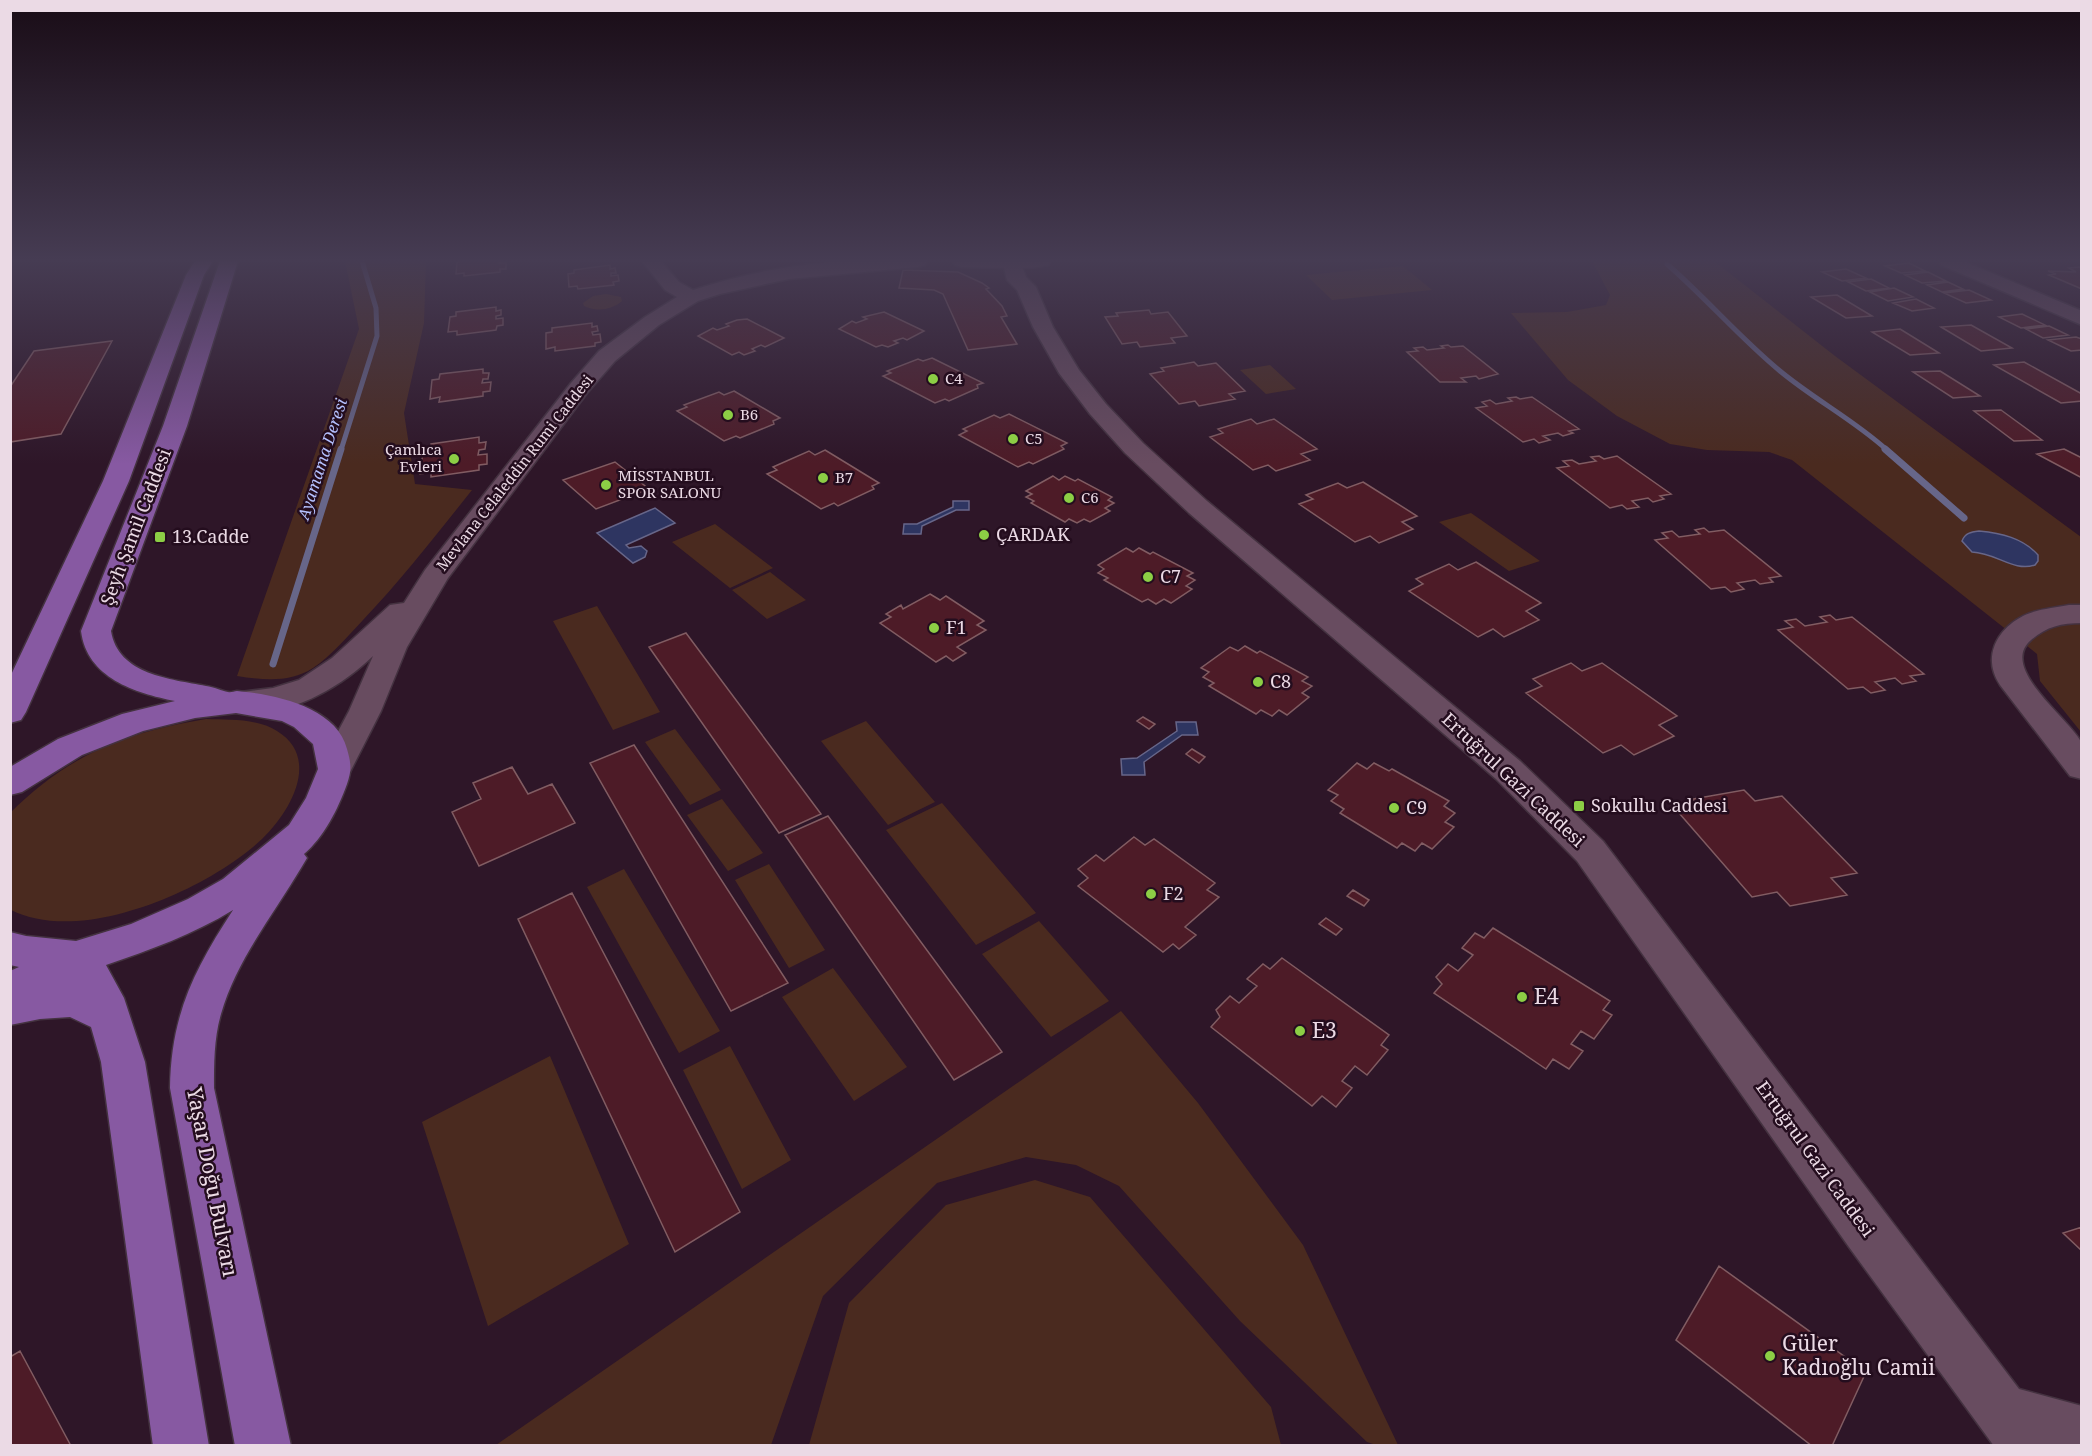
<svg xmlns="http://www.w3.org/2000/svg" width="2092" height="1456" viewBox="0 0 2092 1456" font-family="'Noto Serif',serif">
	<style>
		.green { fill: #4a2a1f }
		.water { fill: #2e3561; stroke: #676689; stroke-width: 1.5 }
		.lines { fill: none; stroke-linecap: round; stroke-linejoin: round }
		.stream-far1 { stroke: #676689; stroke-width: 5 }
		.stream { stroke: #676689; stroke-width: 7 }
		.building { fill: #4d1b27; stroke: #815c62; stroke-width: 1.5 }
		.tertiary-casing { stroke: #443240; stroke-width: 3 }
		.secondary-casing { stroke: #443240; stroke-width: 3 }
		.primary-casing { stroke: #443240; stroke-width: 3 }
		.tertiary { fill: #684c60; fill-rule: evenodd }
		.secondary { fill: #684c60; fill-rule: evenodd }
		.primary { fill: #8759a2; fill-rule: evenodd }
		.poi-dot { fill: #8cce45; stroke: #240d1e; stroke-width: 2 }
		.labels { text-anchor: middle; stroke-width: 5; stroke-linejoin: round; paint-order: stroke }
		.far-poi-label { font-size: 15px; fill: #ebdae5; stroke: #240d1e; text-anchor: start }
		.far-street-label { font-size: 15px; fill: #ebdae5; stroke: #240d1e }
		.far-water-label { font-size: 16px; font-style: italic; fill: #b5c1fe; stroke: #240d1e }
		.street-label { font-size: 18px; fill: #ebdae5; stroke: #240d1e }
		.poi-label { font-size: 18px; fill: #ebdae5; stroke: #240d1e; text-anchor: start }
		.near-poi-label { font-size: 21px; fill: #ebdae5; stroke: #240d1e; text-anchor: start }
		.near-street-label { font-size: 21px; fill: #ebdae5; stroke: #240d1e }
	</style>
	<rect width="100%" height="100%" fill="#2e1628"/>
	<path class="green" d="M345,261H426L424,323L404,413L415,484L472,490C437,534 402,579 363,620C348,636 331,656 313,668C290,683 263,680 237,676L359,329Z
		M1592,261H1714L1835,356L2081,537V732L2040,681L2037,654L1792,460L1769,452L1707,450L1670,444L1617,416L1568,380L1511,313L1567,312L1606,305L1610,295Z
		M1403,266L1432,290L1332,300L1306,275Z
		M606,294L621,297L622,301C612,310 596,312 584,306L583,303L593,296Z
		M1270,365L1296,389L1266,394L1240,370Z
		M1471,513L1540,561L1509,571L1439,522Z
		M715,524L773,568L730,588L672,542Z
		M770,572L806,600L767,619L732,590Z
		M597,606L660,712L613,730L553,621Z
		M206,719C228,720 257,718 277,731C321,758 291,811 262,839C209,889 82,946 11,910L10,813C68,755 126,732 206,719Z
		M866,721L935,802L888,825L821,741Z
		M675,729L721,790L690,805L645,742Z
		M722,799L763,853L728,871L687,815Z
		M942,803L1036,913L976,945L886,830Z
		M769,864L825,950L789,968L735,880Z
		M624,869L720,1031L679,1053L587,887Z
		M1039,921L1109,1001L1051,1037L982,954Z
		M833,968L907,1067L854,1101L782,997Z
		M1121,1011L1198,1103L1303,1245L1398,1445H1376L1367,1442L1240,1321L1119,1186L1076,1165L1026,1157L937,1183L823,1296L771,1445H496Z
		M730,1046L791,1160L742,1189L683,1070Z
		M550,1056L629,1244L488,1326L422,1122Z
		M1035,1180L1090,1197L1271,1407L1281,1445H809L849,1303L946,1205Z"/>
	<path class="water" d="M953,501H969V510H956L922,526L921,534H903L904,524H917L953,507Z
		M655,508L675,523L626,545L629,548L641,546L647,551L645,557L633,563L597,533Z
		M1979,531C2001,533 2023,538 2038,555V561L2035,565C2013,572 1997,553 1972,552L1962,541C1965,533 1971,532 1979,531Z
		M1176,722H1196L1198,735H1182L1144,762L1145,775H1122L1121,759L1137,758L1177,731Z"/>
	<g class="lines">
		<path class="stream-far1" d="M1667,264C1706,298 1740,338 1780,371C1815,400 1854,420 1887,450
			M341,450L377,336L376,308L362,261"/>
		<path class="stream" d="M1885,449L1964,518
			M273,664L341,449"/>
	</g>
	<path class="building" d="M463,261H501L499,263H506V269H500V272L464,276V273L456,274L457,262Z
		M1909,263L1925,271L1901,273L1885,266Z
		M610,265V269L615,268L616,273H611V276L618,275L619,281L613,282L614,285L578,289L577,286L569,287L568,274L574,273V270Z
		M2079,267L2082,268V289L2049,275L2056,274L2048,271L2076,272L2069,268Z
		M1846,269L1866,278L1842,281L1822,272Z
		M903,270L958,272L982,283L989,288L986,289L1002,306L1007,316L1001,317L1017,344L968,350L943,294L934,290L899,288Z
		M1928,272L1946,281L1922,283L1905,275Z
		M1871,279L1889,288L1866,291L1848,282Z
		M1948,282L1963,289L1942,292L1927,285Z
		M1894,288L1913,297L1888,301L1870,292Z
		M1969,290L1991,300L1966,303L1944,293Z
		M1837,295L1872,316L1846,318L1811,297Z
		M1916,299L1934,308L1912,311L1893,303Z
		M496,307V311L501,310V315L496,316V319L503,318V325L497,326L496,330L457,335V331L448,332L450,317L456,316V312Z
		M1149,310L1151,314L1168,312L1187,336L1171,338L1175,343L1140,347L1137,342L1122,344L1105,317L1118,316L1116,313Z
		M884,312L924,331L907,340L903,338L894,341L898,343L888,347L882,345L876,347L839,329L852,321L856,323L867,319L863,317Z
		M2022,314L2045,325L2021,328L1999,317Z
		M747,319L784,338L765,347L761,345L752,349L755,351L744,355L739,352L732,355L698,336L713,328L717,330L729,326L726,324L737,320Z
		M592,323V327L597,326L598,331L592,332L593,335L600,334L601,342L595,343V346L555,351V347L546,349V333L552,332V328Z
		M1971,325L2012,348L1981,351L1941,327Z
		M2049,326L2068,335L2043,338L2026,329Z
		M1900,329L1939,353L1910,355L1872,332Z
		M2076,337L2082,339V350L2071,351L2048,340Z
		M112,341L61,434L10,442V387L34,351Z
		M1448,345L1451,347L1463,346L1498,374L1479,379L1476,376L1461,378L1466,382H1440L1407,352L1418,351L1414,348L1423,347L1427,350L1444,348L1441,346Z
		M932,358L983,383L977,385L978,388L949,401L945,399L935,403L883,376L891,373L887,371L918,359L923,361Z
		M1194,362L1198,366L1216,363L1245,391L1229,394L1235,399L1199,406L1195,401L1179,404L1150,374L1164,371L1161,368Z
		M2024,362L2082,394V401L2061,403L1994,365Z
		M483,369V373H489L488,379H483L482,383L491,382L490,391L483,392V396L439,402L440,397L430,399L432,380L439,379L440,374Z
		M1940,371L1980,396L1953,398L1913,372Z
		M734,391L780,418L773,421L774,424L740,438L736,436L724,441L677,411L687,407L684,405L719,392L724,395Z
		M1516,397L1520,399L1532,397L1579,429L1569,431L1573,433L1563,436L1558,433L1543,436L1550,440L1539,443L1534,439L1523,442L1476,408L1487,406L1482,402L1490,400L1496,404L1512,401L1508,398Z
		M2001,410L2042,440L2014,441L1974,411Z
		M1009,414L1067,443L1061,446L1064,449L1033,464L1029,462L1018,467L959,435L967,431L963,429L994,415L1000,418Z
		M1251,419L1257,424L1274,419L1317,449L1301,454L1310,460L1276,471L1268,465L1253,470L1210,437L1223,433L1218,429Z
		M479,437V443L486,442L485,449L479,450L478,455L487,454V464L479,465V470L431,477V472L420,474L423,451L431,450V444Z
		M2064,449L2082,458V478L2037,454Z
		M825,450L879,483L872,486L874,489L838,506L834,503L821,509L767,474L777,470L773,467L809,451L815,455Z
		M1599,456L1604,459L1617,456L1671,494L1660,496L1664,499L1653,502L1648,498L1632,501L1639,507L1627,509L1622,505L1610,508L1557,468L1569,466L1563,461L1572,460L1579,464L1596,461L1591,457Z
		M615,462L649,489L596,509L563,480Z
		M1053,476L1059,480L1065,476L1075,481L1078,479L1112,497L1108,500L1114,503L1105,508L1110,511L1090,522L1084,519L1077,523L1069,519L1065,522L1031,503L1034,501L1026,497L1032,494L1026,491Z
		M1363,482L1417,516L1402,522L1413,529L1379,543L1370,536L1355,542L1299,504L1313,499L1306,495L1338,483L1347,488Z
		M1704,528L1709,532L1724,530L1781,576L1769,578L1773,582L1760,584L1755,580L1737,583L1744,589L1731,592L1725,587L1711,589L1655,540L1668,538L1662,533L1672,531L1679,537L1700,534L1695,530Z
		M1126,548L1133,552L1139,548L1150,554L1153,552L1193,573L1187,576L1195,580L1186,586L1192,589L1171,603L1164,599L1156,604L1148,599L1142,602L1104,580L1108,578L1098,573L1104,569L1098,565Z
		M1476,562L1541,603L1526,611L1539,620L1504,637L1493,629L1478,637L1409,591L1423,584L1416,579L1449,564L1458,570Z
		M930,594L940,600L946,596L984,621L977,625L986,630L957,647L966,653L953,661L946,656L936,662L880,623L891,617L886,614L901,605L903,609Z
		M1830,615L1836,620L1852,617L1924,674L1910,676L1916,681L1902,684L1895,678L1875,682L1885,690L1871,693L1863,687L1848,689L1778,630L1793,627L1785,621L1796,619L1805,626L1827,622L1820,617Z
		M686,633L821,814L779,833L649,647Z
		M1245,646L1257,653L1260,651L1308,677L1302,681L1312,686L1302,693L1309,697L1287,715L1279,710L1272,716L1261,710L1256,714L1209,686L1214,683L1203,677L1209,672L1201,668L1230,647L1238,651Z
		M1571,663L1582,671L1602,663L1677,716L1659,725L1674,736L1634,755L1621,745L1603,753L1526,693L1542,686L1533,679Z
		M1143,717L1155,724L1149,729L1137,721Z
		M634,745L788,983L731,1011L590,763Z
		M1192,749L1205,757L1199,763L1186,754Z
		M1357,763L1367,769L1374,763L1389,771L1392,769L1449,801L1444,806L1455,813L1445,822L1454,827L1432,849L1422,843L1415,851L1402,843L1397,848L1340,813L1344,809L1331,801L1338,795L1328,790Z
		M512,767L528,794L552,784L575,823L479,866L452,812L481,799L473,783Z
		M1744,790L1755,801L1782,796L1857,873L1831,878L1847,895L1790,906L1777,892L1752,897L1679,813L1701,809L1693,799Z
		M828,816L1002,1052L954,1080L785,835Z
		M1134,837L1145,845L1154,839L1215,883L1207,890L1219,897L1185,927L1196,935L1179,949L1173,944L1163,952L1078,886L1088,878L1078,869L1096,855L1104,861Z
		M1353,890L1369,900L1364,906L1347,896Z
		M572,893L740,1212L675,1252L518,919Z
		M1326,918L1342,929L1336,935L1319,924Z
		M1493,928L1610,1001L1603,1010L1612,1015L1594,1039L1581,1031L1571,1044L1583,1051L1569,1069L1553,1059L1546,1069L1434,993L1442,984L1436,977L1448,964L1458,971L1473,955L1462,948L1475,933L1484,938Z
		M1493,928L1610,1001L1603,1010L1612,1015L1594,1039L1581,1031L1571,1044L1583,1051L1569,1069L1553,1059L1546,1069L1434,993L1442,984L1436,977L1448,964L1458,971L1473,955L1462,948L1475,933L1484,938Z
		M1282,958L1389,1035L1381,1045L1388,1050L1367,1075L1355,1066L1342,1081L1352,1088L1336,1107L1322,1096L1312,1106L1211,1027L1220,1017L1216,1010L1230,996L1239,1003L1257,986L1247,979L1263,964L1270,969Z
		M2082,1227V1251L2063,1233Z
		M1719,1266L1866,1372L1832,1446H1812L1676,1340Z
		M20,1351L71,1446H10V1357Z"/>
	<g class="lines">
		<defs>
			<path id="tertiary" d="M642,261H661L679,282L693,290C766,266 850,255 927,261L925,265L918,267L789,279L720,294L698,301L659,325L615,361L587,393L448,578L407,647L381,711L347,778L335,781L323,778L318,769L349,711L373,656C337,691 277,724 225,710L220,702L225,694L273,688L299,680L332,658L390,605L404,603L425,570L571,383L599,351L645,317L677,297L665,290Z
				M953,261H1020L1026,277L1036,287L1053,327L1079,370L1106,404L1143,443L1207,501L1520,761L1603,841L2019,1389L2082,1406V1446H1994L1849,1247L1577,861L1496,779L1189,513L1125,453L1090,414L1059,373L1033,327L1017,290L1007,280L1004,268L962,267L955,265Z
				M1939,261H1963L2082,311V325L1941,265Z
				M2069,605H2082V623C2061,623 2046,627 2031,640C1998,668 2069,718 2081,742C2085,751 2082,769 2082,779L2070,776L2000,685C1982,658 1996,630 2023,616C2036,609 2055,608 2069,605Z"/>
			<path id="secondary" d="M991,261H1051L1049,265C1031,269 1011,269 993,265Z"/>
			<path id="primary" d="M195,261H213L204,275L129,481L26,712L21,720L10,723V677L103,481L186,275Z
				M220,261H238L187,426L111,631C118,675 171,679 206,686C214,687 222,691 228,692C231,693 234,691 237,691C274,694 337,707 347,749C351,763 352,770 347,784C338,809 324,837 304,854L307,858L301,868C273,915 236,961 221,1014C214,1038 214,1063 214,1088L291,1446H235L170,1088C171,1015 194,970 233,910C194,934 150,950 106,965L124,998L145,1062L209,1446H153L101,1062L91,1027L70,1017L40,1019L10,1025V971L19,967L10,965V932L26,936L76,941L131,924L188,899L223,879L289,825L306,798L318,769L313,744L294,727L282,721L236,713L195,718L143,731L82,755L22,792L10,795V767L58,739L122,714L175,701C135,693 87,678 81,631L163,426Z"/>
		</defs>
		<use href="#tertiary" class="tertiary-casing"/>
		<use href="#secondary" class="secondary-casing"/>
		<use href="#primary" class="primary-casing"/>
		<use href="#tertiary" class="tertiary"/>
		<use href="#secondary" class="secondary"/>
		<use href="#primary" class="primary"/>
	</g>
	<linearGradient id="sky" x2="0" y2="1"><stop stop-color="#190c16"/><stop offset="0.56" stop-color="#463c53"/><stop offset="1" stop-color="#463c53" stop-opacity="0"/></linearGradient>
	<rect width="2092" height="464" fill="url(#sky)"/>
	<g class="poi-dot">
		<circle cx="933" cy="379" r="6"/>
		<circle cx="728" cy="415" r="6"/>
		<circle cx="1013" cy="439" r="6"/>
		<circle cx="454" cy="459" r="6"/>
		<circle cx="823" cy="478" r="6"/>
		<circle cx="606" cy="485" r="6"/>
		<circle cx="1069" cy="498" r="6"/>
		<circle cx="984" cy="535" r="6"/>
		<rect x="154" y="531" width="12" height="12" rx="3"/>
		<circle cx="1148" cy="577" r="6"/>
		<circle cx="934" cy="628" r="6"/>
		<circle cx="1258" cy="682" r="6"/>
		<rect x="1573" y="800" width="12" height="12" rx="3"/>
		<circle cx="1394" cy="808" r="6"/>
		<circle cx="1151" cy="894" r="6"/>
		<circle cx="1522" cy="997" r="6"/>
		<circle cx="1300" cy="1031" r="6"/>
		<circle cx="1770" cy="1356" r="6"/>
	</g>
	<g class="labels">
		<g class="far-poi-label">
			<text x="945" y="384">C4</text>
			<text x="740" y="420">B6</text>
			<text x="1025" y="444">C5</text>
			<text x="442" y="455" text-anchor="end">Çamlıca<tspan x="442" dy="17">Evleri</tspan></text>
			<text x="618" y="481">MİSSTANBUL<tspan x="618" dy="17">SPOR SALONU</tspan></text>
			<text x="835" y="483">B7</text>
			<text x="1081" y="503">C6</text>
		</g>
		<g class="far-street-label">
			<text transform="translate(515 473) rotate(-52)" y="5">Mevlana Celaleddin Rumi Caddesi</text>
		</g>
		<g class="far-water-label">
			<text transform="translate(322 459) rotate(-72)" y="6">Ayamama Deresi</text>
		</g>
		<g class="street-label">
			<text transform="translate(136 527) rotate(-69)" y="6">Şeyh Şamil Caddesi</text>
			<text transform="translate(1513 780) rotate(43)" y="6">Ertuğrul Gazi Caddesi</text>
			<text transform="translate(1815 1159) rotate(54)" y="6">Ertuğrul Gazi Caddesi</text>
		</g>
		<g class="poi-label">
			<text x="996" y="541">ÇARDAK</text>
			<text x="172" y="543">13.Cadde</text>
			<text x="1160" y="583">C7</text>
			<text x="946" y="634">F1</text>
			<text x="1270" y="688">C8</text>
			<text x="1591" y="812">Sokullu Caddesi</text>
			<text x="1406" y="814">C9</text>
			<text x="1163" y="900">F2</text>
		</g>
		<g class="near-poi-label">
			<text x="1534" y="1004">E4</text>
			<text x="1312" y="1038">E3</text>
			<text x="1782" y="1351">Güler<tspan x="1782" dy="24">Kadıoğlu Camii</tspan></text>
		</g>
		<g class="near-street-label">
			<text transform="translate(212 1182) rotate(79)" y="7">Yaşar Doğu Bulvarı</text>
		</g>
	</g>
	<rect width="2092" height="1456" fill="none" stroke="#ebdae5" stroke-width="24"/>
</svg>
